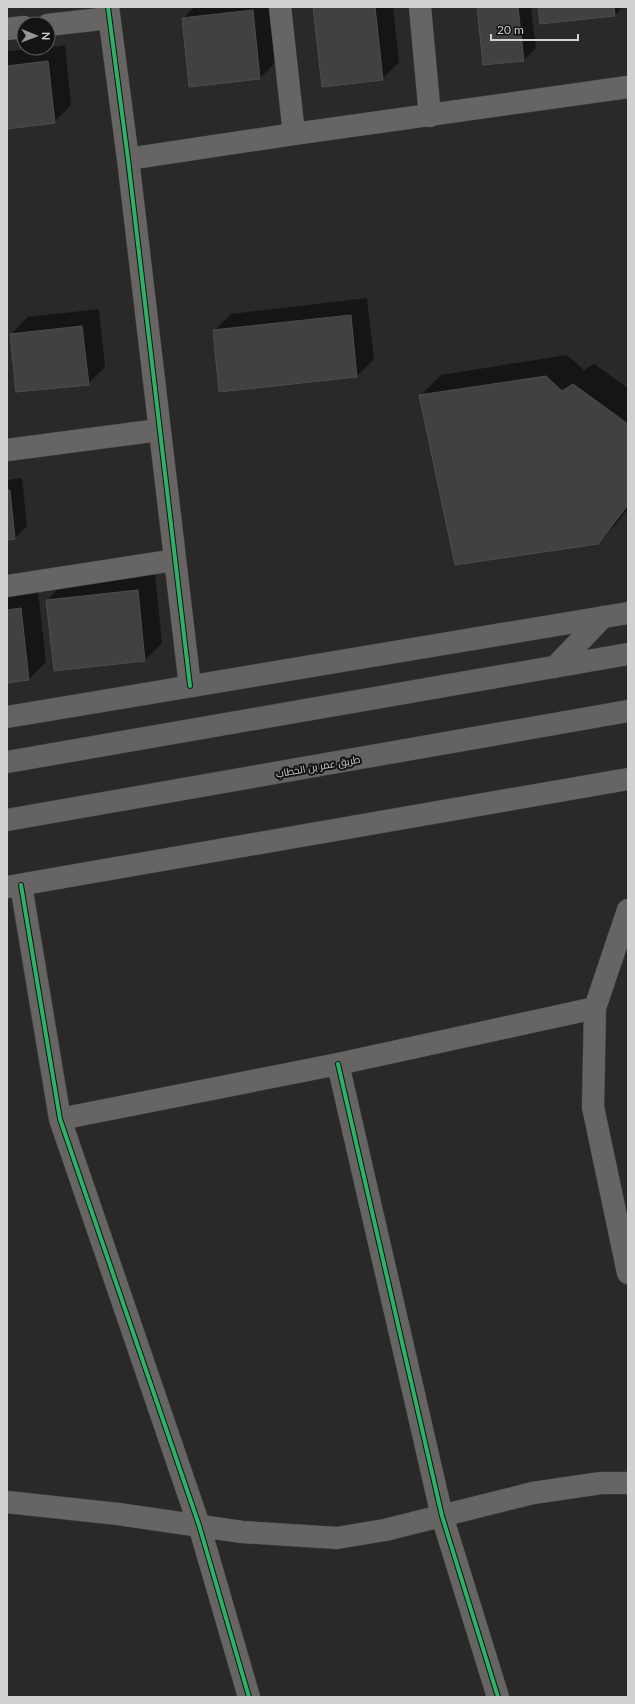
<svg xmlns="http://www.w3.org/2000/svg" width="635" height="1704" viewBox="0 0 635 1704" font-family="Lato,Cairo,sans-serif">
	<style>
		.shadow { fill: #0007 }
		.building { fill: #424140; stroke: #4d4d4c }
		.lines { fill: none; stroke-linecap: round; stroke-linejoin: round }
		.street-casing { stroke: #454443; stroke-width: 23 }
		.secondary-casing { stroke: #454443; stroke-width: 23 }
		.street { stroke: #666564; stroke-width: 22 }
		.secondary { stroke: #636264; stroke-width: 22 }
		.cycleway-casing { stroke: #131311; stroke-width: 6 }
		.cycleway { stroke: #2db169; stroke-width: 4 }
		.labels { text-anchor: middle; stroke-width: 4; stroke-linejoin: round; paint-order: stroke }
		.street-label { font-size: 10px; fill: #d2d1cf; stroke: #131311 }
	</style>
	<rect width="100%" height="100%" fill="#2a2928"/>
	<path class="shadow" d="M194,7H271L277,61L260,78L183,19Z
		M314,7H393L399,62L382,79Z
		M478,7H531L536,48L524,60Z
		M539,7H623L615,15L541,23Z
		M65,45L71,105L54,122L7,128V51L48,48Z
		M367,298L374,359L357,376L220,391L214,331L231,314Z
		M99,309L105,367L88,384L11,334L28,317Z
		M567,355L584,370L594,364L628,388V509L618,522L597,543L420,396L441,375Z
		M22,478L27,526L15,538L7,539V480Z
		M155,574L162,643L145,660L55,670L47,600L64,583Z
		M38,591L46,662L29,679L7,682V595Z"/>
	<path class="building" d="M313,7H375L383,80L322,87Z
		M477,7H518L524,61L483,65Z
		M538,7H614L615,16L540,24Z
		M253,10L260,79L189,87L182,18Z
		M48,61L55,123L7,129V66Z
		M351,315L357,377L219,392L213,330Z
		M82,326L89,385L16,392L10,334Z
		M546,376L562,391L573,384L628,424V505L598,544L455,565L419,395Z
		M7,490H10L15,539L7,540Z
		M138,590L145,661L54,671L46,600Z
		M21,608L29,680L7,683V610Z"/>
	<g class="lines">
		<defs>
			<path id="street" d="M108,7L128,159L190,686
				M280,7L294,134
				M420,7L430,116
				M48,25L109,18
				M7,29L24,27
				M128,159L294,134L628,87
				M7,450L159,430
				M7,586L175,560
				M21,885L60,1119L199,1525L249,1697
				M7,887L628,779
				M628,910L595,1008L593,1107L628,1273
				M338,1064L442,1516L498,1697
				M60,1119L338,1064L595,1008
				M7,1502L118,1514L242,1532L337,1538L385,1530L533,1493L601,1483H628"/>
			<path id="secondary" d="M555,667L603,617
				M7,717L628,613
				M7,762L628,654
				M7,820L628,711"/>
		</defs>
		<use href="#street" class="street-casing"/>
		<use href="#secondary" class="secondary-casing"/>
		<use href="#street" class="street"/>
		<use href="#secondary" class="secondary"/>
		<defs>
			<path id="cycleway" d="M108,7L128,159L190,686
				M21,885L60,1119L199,1525L249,1697
				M338,1064L442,1516L498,1697"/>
		</defs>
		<use href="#cycleway" class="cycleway-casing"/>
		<use href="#cycleway" class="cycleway"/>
	</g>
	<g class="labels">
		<g class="street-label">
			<text transform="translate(318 766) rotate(-10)" y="4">طريق عمر بن الخطاب</text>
		</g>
	</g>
	<rect width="635" height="1704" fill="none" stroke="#d2d1cf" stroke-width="16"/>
	<g transform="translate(36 36) rotate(91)"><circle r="19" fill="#131311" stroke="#5f5f5d"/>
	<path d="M0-3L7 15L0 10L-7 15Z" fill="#979695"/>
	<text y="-6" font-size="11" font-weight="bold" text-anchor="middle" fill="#d2d1cf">N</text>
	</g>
	<path d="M491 34v6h87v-6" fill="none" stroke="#d2d1cf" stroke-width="2"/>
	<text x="497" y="34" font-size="12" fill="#d2d1cf" stroke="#131311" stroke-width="3" paint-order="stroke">20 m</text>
</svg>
